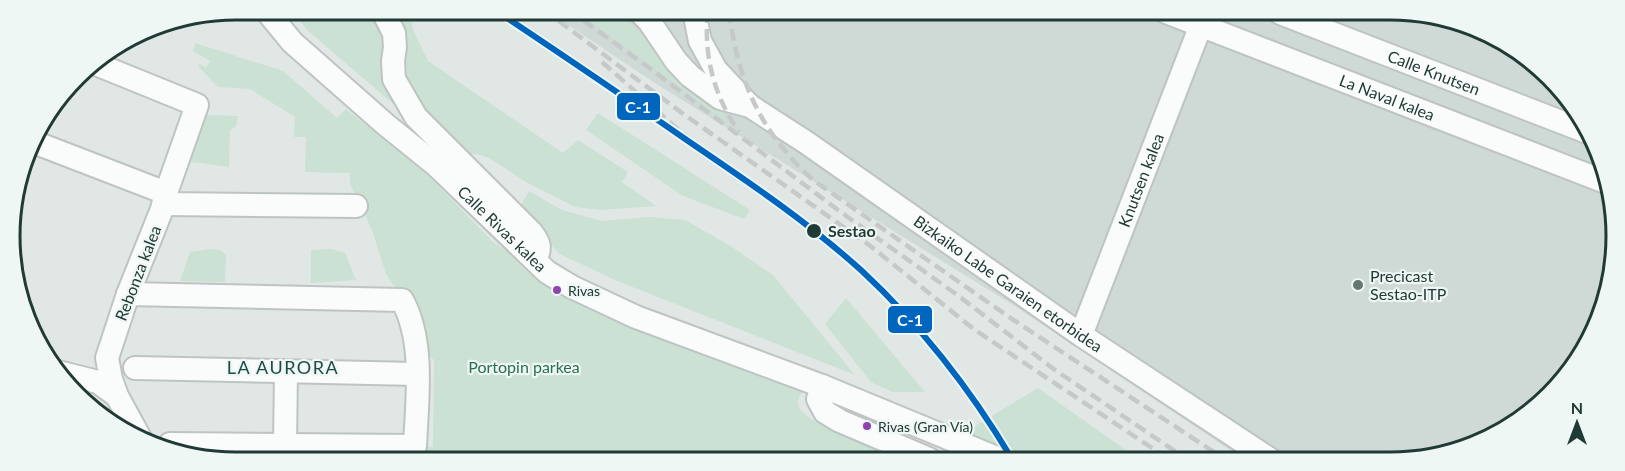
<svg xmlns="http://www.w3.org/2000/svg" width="1625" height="471" viewBox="0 0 1625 471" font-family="Lato,sans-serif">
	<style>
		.built { fill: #cfd9d5 }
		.green { fill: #cae1d4 }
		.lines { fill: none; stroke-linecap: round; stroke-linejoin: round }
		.minor-casing { stroke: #bec4c2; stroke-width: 26 }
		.minor { stroke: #fafbfb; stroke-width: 22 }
		.rail { stroke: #c6c9c9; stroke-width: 4.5; stroke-dasharray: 12 6; stroke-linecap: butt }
		.rail-1-casing { stroke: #eff7f4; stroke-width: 10 }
		.rail-1 { stroke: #0065bd; stroke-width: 6 }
		.stop-dot { fill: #203a36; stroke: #eff7f4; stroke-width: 2 }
		.poi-dot { fill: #647773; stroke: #eff7f4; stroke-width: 2 }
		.bus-dot { fill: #8e44ad; stroke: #eff7f4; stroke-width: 2 }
		.labels { text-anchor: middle; stroke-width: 4.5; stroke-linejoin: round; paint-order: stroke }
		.bus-label { font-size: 14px; fill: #203a36; stroke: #eff7f4; text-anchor: start }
		.street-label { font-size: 16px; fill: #203a36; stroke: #eff7f4 }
		.stop-label { font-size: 16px; font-weight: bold; fill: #203a36; stroke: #eff7f4; text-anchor: start }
		.poi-label { font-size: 16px; fill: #203a36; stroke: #eff7f4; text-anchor: start }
		.park-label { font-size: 16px; fill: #2a704f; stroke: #eff7f4 }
		.neighbourhood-label { font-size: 18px; letter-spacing: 1.5px; fill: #1c4b46; stroke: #eff7f4 }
		.rim { fill: none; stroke: #203a36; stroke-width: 3 }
		.line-badge { stroke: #eff7f4; stroke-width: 2 }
		.badge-label { font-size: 16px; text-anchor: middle; font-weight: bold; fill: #fff }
	</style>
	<rect width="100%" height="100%" fill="#e1e7e5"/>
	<path class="built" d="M546,10L1433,13L1515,47L1578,109L1612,191V279L1586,348L1539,406L1489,439L1419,460H1245L1013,305L653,82Z"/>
	<path class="green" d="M292,9L376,10L405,114L307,30Z
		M390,10H396L411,19L413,30L428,61L563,153L578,140L628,172L622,182L656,206L600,210L575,207L526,182L489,158L477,154L462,155L421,115L403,83Z
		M575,10H608L627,21L640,32L671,72L720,108L727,123Z
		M195,43L283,71L337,118L346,109L430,177L493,242L546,277L804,390C793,403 799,410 811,419L905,459L236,458L191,454L193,449L433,447L434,360L425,353L405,291L394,286L386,274L372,230L350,184V173L305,172L306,137H294L295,117L250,89L218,87L198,66L200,64L206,68L210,61L193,51Z
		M598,113L750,210L744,219L683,196L586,130Z
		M201,115L238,116L236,126L230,130L229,167L186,161Z
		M529,191L562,210L602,221L651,217L685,220L729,245L773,275L855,375L615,280L560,254L518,211Z
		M210,249L220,250L226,255L225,282L180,281L190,252Z
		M331,249L345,253L356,280L311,283V250Z
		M846,298L925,392H892L871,382L825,324Z
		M1038,388L1140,460L1009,459L962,434Z"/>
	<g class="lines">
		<defs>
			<g id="minor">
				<path id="s1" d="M265,9L292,42L385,124L437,166L547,272L572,287L636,317L822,386L999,459"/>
				<path d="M382,10L394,33L395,47L393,61L394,79L416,117L532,233C540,243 541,249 535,260"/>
				<path id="s2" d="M638,10L649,21L676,61L690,76L720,98L750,106L807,143L1081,335L1271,460"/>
				<path d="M694,11L700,41L716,70L749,105"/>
				<path id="s3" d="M1166,12L1608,183"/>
				<path id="s4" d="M1280,13L1587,132"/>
				<path d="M91,62L197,105L166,193L162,209L128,294L107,358L111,379L117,396L140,438"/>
				<path d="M31,141L166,193"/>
				<path d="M164,204L356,206"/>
				<path d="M128,294L402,300C425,341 417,400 415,446L170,444"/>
				<path id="s5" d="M1081,335L1206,12"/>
				<path d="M135,368L416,374"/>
				<path d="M54,371L98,382L117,396"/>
				<path d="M822,386L818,399L825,412L840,421L929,459"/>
				<path d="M285,446L286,371"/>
			</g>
		</defs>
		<use href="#minor" class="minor-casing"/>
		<use href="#minor" class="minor"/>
		<path class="rail" d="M544,10L682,113L869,245L975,330L1170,460
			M569,10L648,67L842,213L956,294L1055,370L1188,460
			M708,11C703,55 714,96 739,132
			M729,11C738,82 760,131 813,180L1012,319L1226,460
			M602,62L681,132L736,174"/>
		<defs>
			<path id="rail-1" d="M495,10C561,54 626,98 691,143C750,183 809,223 862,271C921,326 971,390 1012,459"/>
		</defs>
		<use href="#rail-1" class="rail-1-casing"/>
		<use href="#rail-1" class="rail-1"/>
	</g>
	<circle class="stop-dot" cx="814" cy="231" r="8"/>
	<circle class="poi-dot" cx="1358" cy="285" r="6"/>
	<g class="bus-dot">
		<circle cx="557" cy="290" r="5"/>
		<circle cx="867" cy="426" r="5"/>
	</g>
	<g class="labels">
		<g class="bus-label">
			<text x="568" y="296">Rivas</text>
			<text x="878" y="432">Rivas (Gran Vía)</text>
		</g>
		<g class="street-label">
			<text dy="6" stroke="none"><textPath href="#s4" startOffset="165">Calle Knutsen</textPath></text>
			<text dy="6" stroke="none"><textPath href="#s3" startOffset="237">La Naval kalea</textPath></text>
			<text dy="6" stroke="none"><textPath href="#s5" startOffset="166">Knutsen kalea</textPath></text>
			<text dy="6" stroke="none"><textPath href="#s1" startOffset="324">Calle Rivas kalea</textPath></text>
			<text transform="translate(138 273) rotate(-69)" y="6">Rebonza kalea</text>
			<text dy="6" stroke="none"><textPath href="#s2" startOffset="466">Bizkaiko Labe Garaien etorbidea</textPath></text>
		</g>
		<g class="stop-label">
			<text x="828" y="237">Sestao</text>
		</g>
		<g class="poi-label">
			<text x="1370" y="282">Precicast<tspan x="1370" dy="18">Sestao-ITP</tspan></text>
		</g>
		<g class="park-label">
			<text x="524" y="373">Portopin parkea</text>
		</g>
		<g class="neighbourhood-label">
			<text x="283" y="374">LA AURORA</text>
		</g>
	</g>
	<path d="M0 0H1625V471H0ZM236 20H1390A216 216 0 0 1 1606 236V236A216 216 0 0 1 1390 452H236A216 216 0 0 1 20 236V236A216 216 0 0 1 236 20Z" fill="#eff7f4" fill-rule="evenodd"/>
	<path class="rim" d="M236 20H1390A216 216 0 0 1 1606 236V236A216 216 0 0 1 1390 452H236A216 216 0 0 1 20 236V236A216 216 0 0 1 236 20Z"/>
	<g class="line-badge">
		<rect x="616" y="92" width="45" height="29" rx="6" fill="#0065bd"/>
		<rect x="887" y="305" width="46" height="29" rx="6" fill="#0065bd"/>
	</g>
	<g class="badge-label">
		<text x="638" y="113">C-1</text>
		<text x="910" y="326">C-1</text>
	</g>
	<g transform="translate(1577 423)" stroke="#eff7f4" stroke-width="4.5" paint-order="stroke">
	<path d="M0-4.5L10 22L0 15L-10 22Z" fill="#203a36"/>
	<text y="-9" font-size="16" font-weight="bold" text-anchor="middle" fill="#203a36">N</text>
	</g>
</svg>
